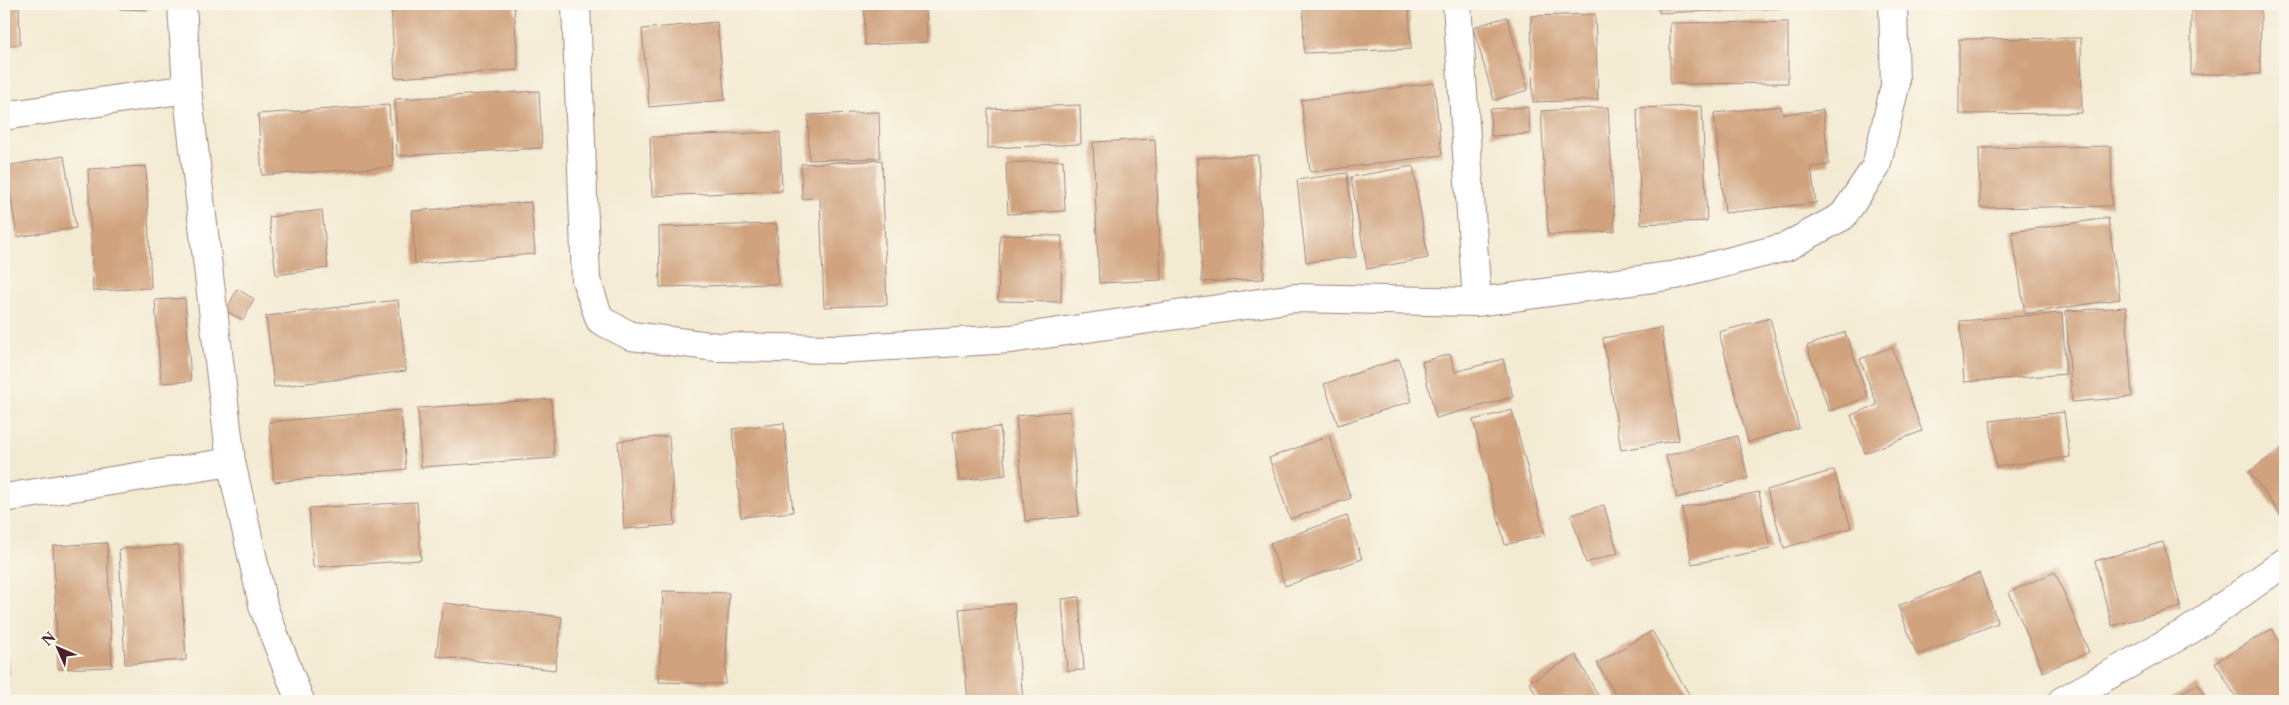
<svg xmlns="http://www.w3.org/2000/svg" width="2289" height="705" viewBox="0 0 2289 705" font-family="'Libre Caslon Text',serif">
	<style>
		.building { fill: #d0a37e }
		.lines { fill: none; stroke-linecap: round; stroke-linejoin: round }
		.street-casing { stroke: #9e847e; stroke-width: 30 }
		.street { stroke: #fff; stroke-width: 28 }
	</style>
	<rect width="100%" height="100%" fill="#fbf7ec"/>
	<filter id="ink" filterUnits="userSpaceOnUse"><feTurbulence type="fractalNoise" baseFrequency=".02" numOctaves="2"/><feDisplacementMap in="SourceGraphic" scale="10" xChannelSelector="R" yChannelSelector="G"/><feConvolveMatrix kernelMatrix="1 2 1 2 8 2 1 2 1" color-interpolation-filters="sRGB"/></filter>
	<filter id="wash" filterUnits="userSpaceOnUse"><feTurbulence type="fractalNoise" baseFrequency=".0096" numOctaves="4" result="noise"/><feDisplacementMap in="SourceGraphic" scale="20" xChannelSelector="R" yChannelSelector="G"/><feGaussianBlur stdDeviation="1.12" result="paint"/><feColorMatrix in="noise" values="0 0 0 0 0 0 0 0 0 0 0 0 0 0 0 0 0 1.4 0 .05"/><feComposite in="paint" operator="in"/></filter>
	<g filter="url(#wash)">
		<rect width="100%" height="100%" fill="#f3ead2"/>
		<g id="blocks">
			<path class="building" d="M4,4H19L20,45H4Z
				M120,4H149L148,10L120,9Z
				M514,4L518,70L395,78L391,5Z
				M864,4H926L927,42L865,45Z
				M1303,4H1409L1411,49L1304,53Z
				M1659,4H1785V8L1659,13Z
				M2191,4H2261L2260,74H2191Z
				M1595,14L1598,100L1533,102L1531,16Z
				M1507,17L1528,90L1494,100L1473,27Z
				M717,22L725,100L649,107L642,29Z
				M1788,22V83L1670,84V23Z
				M2081,38L2082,113L1959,114V39Z
				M1434,83L1442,155L1310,172L1301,100Z
				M539,91L542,148L397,156L395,99Z
				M389,105L393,167L262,175L258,114Z
				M1080,105L1081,144L988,148V109Z
				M1702,106L1707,221L1641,224L1637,108Z
				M1781,106L1783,114L1823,110L1829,165L1811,167L1816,203L1725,213L1714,113Z
				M1528,107L1530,134L1491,136L1490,109Z
				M1608,107L1615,231L1548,235L1541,111Z
				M879,112L880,158L809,160L808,115Z
				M780,132L782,191L652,196L650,137Z
				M1155,139L1161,280L1099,283L1093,142Z
				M2111,146L2112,206L1980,208L1979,148Z
				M1258,155L1264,279L1202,282L1197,158Z
				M64,156L76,228L17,237L6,166Z
				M882,160L887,305L824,307L820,198L802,199L801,164Z
				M1063,160L1065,211L1008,214L1006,163Z
				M146,166L151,288L93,291L88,169Z
				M1413,166L1428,258L1367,269L1351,177Z
				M1347,173L1356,257L1306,262L1297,180Z
				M531,202L535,254L415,264L412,211Z
				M322,210L328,268L276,275L269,217Z
				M2108,218L2120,299L2025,314L2012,232Z
				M777,224L778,284L660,287L659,227Z
				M1000,235L1062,236L1061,302L998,301Z
				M237,289L254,299L243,320L226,311Z
				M185,298L191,381L161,383L155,300Z
				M398,300L406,371L274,387L266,316Z
				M2126,307L2132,397L2072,402L2066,311Z
				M2062,313L2066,374L1964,382L1960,321Z
				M1770,318L1799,428L1748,442L1719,332Z
				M1661,328L1679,440L1621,450L1603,338Z
				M1845,332L1868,397L1829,411L1807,346Z
				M1892,347L1922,431L1865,453L1851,415L1877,405L1860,359Z
				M1450,354L1455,372L1503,359L1513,397L1436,418L1422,362Z
				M1399,359L1412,401L1338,425L1324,384Z
				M551,399L554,458L421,467L418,408Z
				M401,410L406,469L274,482L269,422Z
				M1512,410L1545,535L1505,545L1473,420Z
				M1070,411L1079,516L1025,521L1016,416Z
				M2064,412L2070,457L1996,467L1990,421Z
				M784,423L793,512L741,517L732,429Z
				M1000,427L1006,475L959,481L953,432Z
				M669,436L675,525L624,529L618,441Z
				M1329,436L1351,498L1290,519L1269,458Z
				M1737,436L1748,478L1677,498L1666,456Z
				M2285,446V521L2249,472Z
				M1834,470L1851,528L1784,548L1767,490Z
				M1759,492L1770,549L1692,564L1682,508Z
				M417,502L421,560L313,567L309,508Z
				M1604,505L1618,553L1586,563L1571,515Z
				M1347,516L1362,559L1285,586L1270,543Z
				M2163,542L2181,607L2112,626L2095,561Z
				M107,543L112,667L58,669L53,546Z
				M179,545L186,660L125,664L119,549Z
				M2055,572L2089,652L2043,672L2009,592Z
				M1979,573L1998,623L1917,655L1898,606Z
				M663,591L729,593L725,684L659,682Z
				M1079,597L1084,670L1067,671L1062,599Z
				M443,603L562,617L555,670L436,656Z
				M1014,603L1023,701H968L959,609Z
				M2272,629L2285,652V700L2238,701L2215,662Z
				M1652,631L1693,701H1619L1597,663Z
				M4,646L10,674L4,675Z
				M1576,655L1601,701H1540L1529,682Z
				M2198,684L2207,701H2165Z"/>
		</g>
	</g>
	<g filter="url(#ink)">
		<use href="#blocks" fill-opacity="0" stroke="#9e847e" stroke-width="1"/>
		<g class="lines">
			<defs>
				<path id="street" d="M182,4L187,89L231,462L264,609L300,701
					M576,4L586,280L600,320L631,336L717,347L839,349L1011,339L1294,298L1477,302L1676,275L1786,247L1843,216L1876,167L1895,86L1893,4
					M1457,4L1477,302
					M4,116L187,89
					M4,498L231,462
					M2062,701L2190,630L2285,562"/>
			</defs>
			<use href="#street" class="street-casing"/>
			<use href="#street" class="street"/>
		</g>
	</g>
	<rect width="2289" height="705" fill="none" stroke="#fbf7ec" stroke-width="20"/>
	<g transform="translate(58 648) rotate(315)" stroke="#fbf7ec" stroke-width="4" paint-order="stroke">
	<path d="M0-4L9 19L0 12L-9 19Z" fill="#4a1f2b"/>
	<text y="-8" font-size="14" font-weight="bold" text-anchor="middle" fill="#4a1f2b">N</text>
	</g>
</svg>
